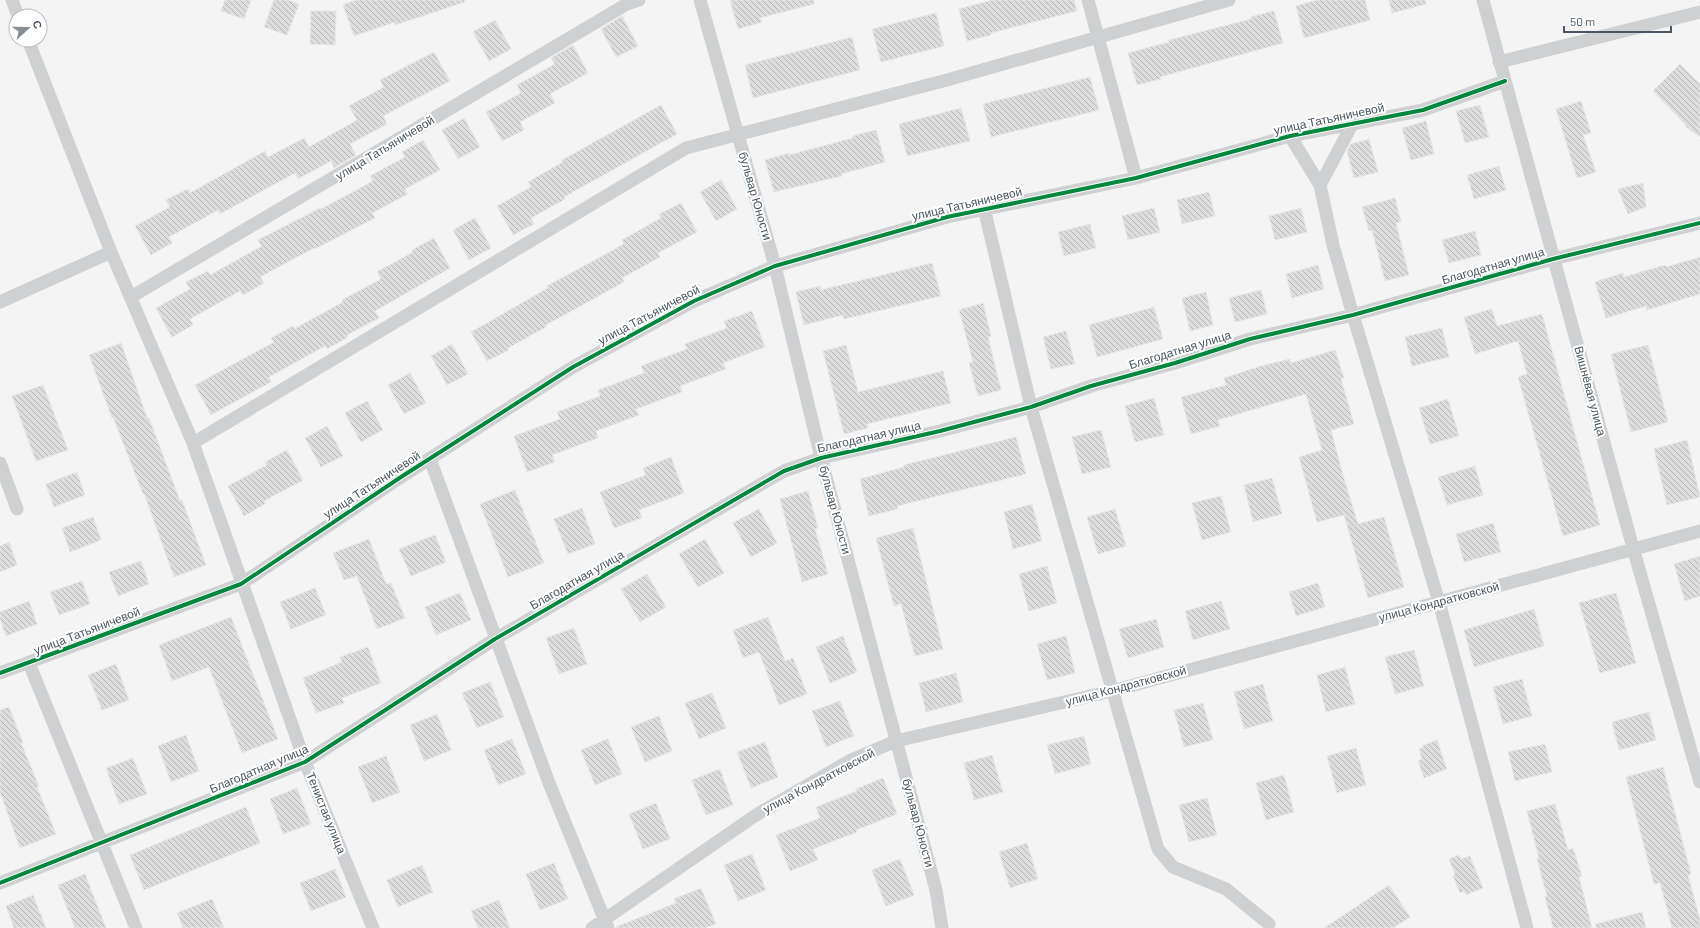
<svg xmlns="http://www.w3.org/2000/svg" width="1700" height="928" viewBox="0 0 1700 928" font-family="Barlow,sans-serif">
	<style>
		.building { fill: url(#building-back-hatch); stroke: #e5e6e7 }
		.lines { fill: none; stroke-linecap: round; stroke-linejoin: round }
		.street { stroke: #ced0d2; stroke-width: 13 }
		.cycleway-casing { stroke: #fff; stroke-width: 6 }
		.cycleway { stroke: #00873e; stroke-width: 4 }
		.labels { text-anchor: middle; stroke-width: 4; stroke-linejoin: round; paint-order: stroke }
		.street-label { font-size: 12px; fill: #4a5661; stroke: #fff }
	</style>
	<defs>
		<pattern id="building-back-hatch" width="6" height="6" patternUnits="userSpaceOnUse"><rect width="6" height="6" fill="#ddddde"/><path d="M-1 5l2 2M0 0l6 6M5-1l2 2" fill="none" stroke="#b5b6b7"/></pattern>
	</defs>
	<rect width="100%" height="100%" fill="#f4f4f4"/>
	<path class="building" d="M225,0H251L244,19L221,11Z
		M274,0H288L299,4L287,35L264,27Z
		M356,0H465V2L395,25V22L354,36L343,5Z
		M730,0H814V4L760,18L762,22L738,29Z
		M992,0H1074L1077,11L991,33V35L967,41L959,9Z
		M1317,0H1365L1370,20L1304,38L1296,6Z
		M1389,0H1425L1426,4L1392,13Z
		M311,11H336L335,45L310,44Z
		M1274,11L1283,43L1160,77L1161,79L1137,85L1128,53L1169,42V40L1251,19L1250,17Z
		M936,13L944,46L881,62L872,29Z
		M622,16L638,46L616,57L601,29Z
		M495,20L511,49L489,61L473,32Z
		M852,37L860,70L753,98L745,65Z
		M573,45L588,73L550,94L555,103L520,122L524,130L502,141L486,112L521,93L517,85L555,64L551,58Z
		M434,52L450,81L383,116L387,124L350,144L356,155L334,168L331,161L298,179L295,173L220,214L218,210L169,237L172,243L151,255L135,226L170,207L166,200L188,189L190,193L265,151L268,157L304,138L309,147L357,120L349,106L384,87L380,80Z
		M1680,64L1700,84V137L1685,126L1686,125L1653,91Z
		M1090,77L1099,110L991,137L983,104Z
		M1581,101L1591,133L1583,135L1596,172L1577,178L1556,109Z
		M661,105L677,134L564,197L565,199L531,218L534,224L513,235L497,206L531,187L528,182L563,162L562,160Z
		M1480,105L1489,137L1465,143L1456,111Z
		M961,108L970,141L907,156L899,124Z
		M464,118L480,147L458,159L442,130Z
		M1426,121L1434,154L1411,160L1402,128Z
		M876,130L885,162L841,174L842,176L774,192L765,160L789,153V155L853,138L852,136Z
		M1369,139L1378,172L1354,178L1347,151L1351,144Z
		M423,140L440,170L405,189L408,194L372,213L375,218L315,249L314,248L260,277L264,283L243,295L240,291L190,319L193,325L172,337L156,308L190,289L186,282L208,271L210,275L262,246L258,240L320,208L321,209L373,181L370,176L405,157L402,152Z
		M1499,166L1506,190L1474,199L1467,175Z
		M721,180L737,209L716,221L700,192Z
		M1643,183L1646,207L1628,214L1618,189Z
		M1209,192L1215,216L1182,224L1177,200Z
		M1395,198L1401,222L1396,223L1409,275L1385,281L1372,230L1369,231L1362,207Z
		M681,203L697,232L658,253L660,257L622,278L624,282L546,325V327L508,348L509,350L487,361L471,332L548,288L547,286L624,244L622,240L661,218L659,214Z
		M1154,208L1160,232L1128,240L1122,216Z
		M1301,208L1307,232L1275,240L1269,216Z
		M475,218L491,248L469,260L453,230Z
		M1090,224L1096,248L1064,256L1058,232Z
		M1475,231L1481,255L1449,263L1442,240Z
		M434,238L450,268L375,311L379,318L347,335L348,337L327,349L325,346L269,377L271,382L211,415L195,385L274,342L271,338L293,326L294,329L343,302L342,300L381,279L377,272L413,252L412,250Z
		M1700,257V294L1647,310L1646,306L1606,318L1595,282L1623,273L1624,277L1665,265L1666,267Z
		M932,263L941,296L844,319L843,315L804,325L796,292L820,286L821,290Z
		M1318,265L1324,289L1292,298L1286,274Z
		M1261,290L1267,314L1235,322L1229,298Z
		M1206,292L1213,325L1190,331L1182,298Z
		M983,303L991,336L988,337L1001,390L978,396L969,363L973,362L959,310Z
		M1154,307L1163,339L1097,357L1089,325Z
		M1492,309L1497,326L1542,314L1600,525L1563,536L1518,377L1527,374L1518,341L1475,354L1464,317Z
		M752,311L765,347L723,363L726,369L680,386L682,392L636,409L639,415L596,431L598,438L552,455L555,462L527,472L514,436L560,419L557,412L600,396L598,390L644,373L641,366L687,349L685,344L727,328L724,321Z
		M1442,328L1449,357L1412,366L1405,337Z
		M1066,331L1075,364L1051,369L1043,337Z
		M121,343L147,418H149L180,501L182,500L206,565L174,577L144,493L143,494L113,417L112,418L89,355Z
		M452,344L468,374L447,385L431,356Z
		M846,345L858,392L943,371L951,403L867,424L868,428L844,434L823,351Z
		M1648,345L1668,422L1631,432L1611,354Z
		M1335,350L1344,378L1341,379L1354,424L1331,430L1343,475L1358,524L1384,517L1404,587L1368,598L1344,515L1317,522L1299,457L1322,450L1306,394L1218,420L1220,426L1191,434L1181,397L1226,385L1224,378L1261,366L1290,359L1291,363Z
		M410,373L426,403L404,414L388,385Z
		M43,385L68,450L36,461L12,396Z
		M1154,398L1164,435L1135,442L1125,406Z
		M1448,399L1459,436L1430,444L1419,408Z
		M367,401L383,430L361,442L345,413Z
		M327,426L343,456L321,467L305,438Z
		M1101,430L1111,467L1082,474L1072,437Z
		M1016,437L1026,474L897,506L898,509L869,516L860,479L904,467V465Z
		M1687,440L1700,497L1667,505L1654,449Z
		M287,450L303,480L264,501L265,504L244,516L228,486L267,465L265,462Z
		M671,457L684,493L639,510L642,518L614,528L600,492L646,475L643,468Z
		M1475,466L1483,495L1447,505L1438,477Z
		M77,472L85,495L54,507L46,484Z
		M1272,478L1282,514L1253,522L1244,485Z
		M515,490L544,563L508,577L480,504Z
		M808,491L818,528L815,529L828,574L802,582L780,499Z
		M1221,496L1231,532L1202,540L1192,503Z
		M1032,504L1042,541L1013,549L1004,512Z
		M582,508L595,544L568,554L554,519Z
		M759,509L777,543L751,557L733,523Z
		M1115,509L1126,546L1098,554L1087,517Z
		M93,517L101,540L70,552L62,528Z
		M1493,523L1501,552L1464,562L1456,534Z
		M913,528L943,649L915,656L901,604L894,606L876,538Z
		M435,535L446,562L411,576L399,549Z
		M369,539L386,584L391,583L405,618L377,629L357,576L344,580L333,553Z
		M705,539L724,573L698,587L679,554Z
		M9,542L17,565L0,572V546Z
		M1700,556V596L1685,601L1674,564Z
		M141,561L149,584L118,596L109,572Z
		M1047,566L1057,603L1029,611L1019,574Z
		M647,574L666,607L640,622L621,589Z
		M82,581L90,604L59,615L50,592Z
		M1318,583L1325,607L1296,616L1289,592Z
		M315,588L326,615L291,629L280,602Z
		M460,593L471,620L436,635L425,607Z
		M1616,593L1636,663L1600,673L1579,603Z
		M29,601L37,624L6,636L0,619V612Z
		M1221,601L1230,629L1193,640L1185,611Z
		M1534,609L1544,646L1474,667L1464,630Z
		M231,617L278,739L242,753L209,667L172,681L159,645Z
		M768,617L785,661L793,658L807,694L779,705L759,652L743,658L733,630Z
		M1156,619L1164,647L1128,658L1119,629Z
		M574,628L587,664L559,674L546,638Z
		M843,636L857,672L830,683L816,647Z
		M1066,636L1075,673L1047,680L1037,644Z
		M368,647L381,683L342,698L344,703L316,713L303,678L342,662L340,657Z
		M1414,650L1424,686L1395,694L1385,657Z
		M116,664L129,700L102,710L88,675Z
		M1345,667L1355,704L1326,712L1317,675Z
		M956,673L963,702L926,712L919,683Z
		M1522,679L1532,716L1503,724L1493,687Z
		M490,682L504,717L477,728L462,693Z
		M1263,684L1273,721L1244,729L1234,692Z
		M712,693L726,728L699,739L685,703Z
		M840,701L854,736L826,747L812,711Z
		M1203,703L1213,740L1184,747L1174,710Z
		M9,707L23,743H21L39,786L37,787L56,834L20,848L0,792V710Z
		M1649,712L1656,740L1619,750L1612,722Z
		M437,714L451,750L424,761L410,725Z
		M659,716L672,751L645,762L631,727Z
		M186,735L199,771L171,782L158,746Z
		M1084,736L1091,764L1055,774L1047,745Z
		M512,739L526,774L498,785L484,750Z
		M608,739L622,774L595,785L581,750Z
		M1437,740L1447,769L1424,778L1418,761L1422,759L1419,749L1423,747L1422,746Z
		M765,742L778,777L751,788L737,752Z
		M1545,744L1552,772L1515,781L1508,752Z
		M1356,748L1366,785L1337,793L1327,756Z
		M992,755L1003,792L974,800L964,763Z
		M386,756L400,792L372,803L358,767Z
		M133,758L147,794L119,804L106,768Z
		M1663,767L1691,874L1688,875L1700,920V928H1672L1660,883L1654,884L1626,777Z
		M720,769L733,805L706,815L692,780Z
		M1284,775L1294,812L1266,820L1256,783Z
		M883,778L897,814L856,830L857,832L813,849L818,860L790,871L776,835L820,818L816,807L857,791L856,789Z
		M297,788L311,824L283,834L270,799Z
		M1207,798L1217,835L1189,842L1179,805Z
		M656,803L670,839L643,849L629,814Z
		M1555,804L1568,850L1573,848L1582,876L1579,877L1592,928H1553L1545,897L1547,896L1537,859L1539,858L1527,811Z
		M246,807L260,843L144,890L130,855Z
		M1027,843L1038,879L1010,888L999,852Z
		M752,854L766,890L738,901L724,865Z
		M1459,855L1461,859L1470,856L1483,888L1466,895L1464,891L1460,893L1453,876L1455,874L1449,859Z
		M900,859L914,895L886,906L872,870Z
		M554,863L568,899L540,910L526,874Z
		M422,865L433,892L398,907L387,880Z
		M335,869L346,897L311,911L300,883Z
		M85,874L106,928H75L58,885Z
		M1389,885L1410,917L1393,928H1324Z
		M701,888L716,924L705,928H616V927L676,903L674,899Z
		M33,895L46,928H14L6,906Z
		M212,899L224,928H183L177,913Z
		M499,900L510,928H478L471,911Z
		M1642,912L1646,928H1596V924Z"/>
	<g class="lines">
		<path class="street" d="M12,0L18,16
			M700,0L775,266L821,458L936,890L942,928
			M1088,0L1136,178
			M1483,0L1633,548L1700,782
			M28,40L111,252L193,443L305,762L373,928
			M1499,62L1700,12
			M1290,136L1320,185L1333,245L1353,315L1439,602L1527,928
			M1320,185L1353,123
			M984,208L1031,407L1158,849L1173,867L1226,889L1269,924
			M131,297L627,4L639,0
			M0,302L111,252
			M193,443L686,148L947,80L1229,0
			M430,459L549,783L608,928
			M0,463L17,509
			M29,663L136,928
			M0,673L241,584L401,477L573,367L694,301L775,266L947,217L1136,178L1290,136L1423,110L1505,81
			M0,883L305,762L495,639L784,471L821,458L940,431L1031,407L1091,386L1175,363L1250,339L1353,315L1553,259L1700,223
			M592,928L756,815L851,760L896,741L1112,691L1700,531"/>
		<defs>
			<path id="cycleway" d="M0,673L241,584L401,477L573,367L694,301L775,266L947,217L1136,178L1290,136L1423,110L1505,81
				M0,883L305,762L495,639L784,471L821,458L940,431L1031,407L1091,386L1175,363L1250,339L1353,315L1553,259L1700,223"/>
		</defs>
		<use href="#cycleway" class="cycleway-casing"/>
		<use href="#cycleway" class="cycleway"/>
	</g>
	<g class="labels">
		<g class="street-label">
			<text transform="translate(1329 119) rotate(-12)" y="4">улица Татьяничевой</text>
			<text transform="translate(385 148) rotate(-31)" y="4">улица Татьяничевой</text>
			<text transform="translate(755 196) rotate(74)" y="4">бульвар Юности</text>
			<text transform="translate(967 204) rotate(-13)" y="4">улица Татьяничевой</text>
			<text transform="translate(1493 266) rotate(-16)" y="4">Благодатная улица</text>
			<text transform="translate(649 315) rotate(-28)" y="4">улица Татьяничевой</text>
			<text transform="translate(1180 350) rotate(-17)" y="4">Благодатная улица</text>
			<text transform="translate(1590 391) rotate(75)" y="4">Вишнёвая улица</text>
			<text transform="translate(869 437) rotate(-13)" y="4">Благодатная улица</text>
			<text transform="translate(372 485) rotate(-33)" y="4">улица Татьяничевой</text>
			<text transform="translate(835 510) rotate(75)" y="4">бульвар Юности</text>
			<text transform="translate(577 580) rotate(-30)" y="4">Благодатная улица</text>
			<text transform="translate(1439 602) rotate(-15)" y="4">улица Кондратковской</text>
			<text transform="translate(87 631) rotate(-21)" y="4">улица Татьяничевой</text>
			<text transform="translate(1126 686) rotate(-15)" y="4">улица Кондратковской</text>
			<text transform="translate(259 769) rotate(-23)" y="4">Благодатная улица</text>
			<text transform="translate(819 781) rotate(-28)" y="4">улица Кондратковской</text>
			<text transform="translate(326 813) rotate(68)" y="4">Тенистая улица</text>
			<text transform="translate(918 823) rotate(75)" y="4">бульвар Юности</text>
		</g>
	</g>
	<g transform="translate(28 28) rotate(69)"><circle r="19" fill="#ffffff" stroke="#b7bbc0"/>
	<path d="M0-3L7 15L0 10L-7 15Z" fill="#868d94"/>
	<text y="-6" font-size="11" font-weight="bold" text-anchor="middle" fill="#4a5661">С</text>
	</g>
	<path d="M1564 26v6h107v-6" fill="none" stroke="#4a5661" stroke-width="2"/>
	<text x="1570" y="26" font-size="12" fill="#4a5661" stroke="#ffffff" stroke-width="3" paint-order="stroke">50 m</text>
</svg>
